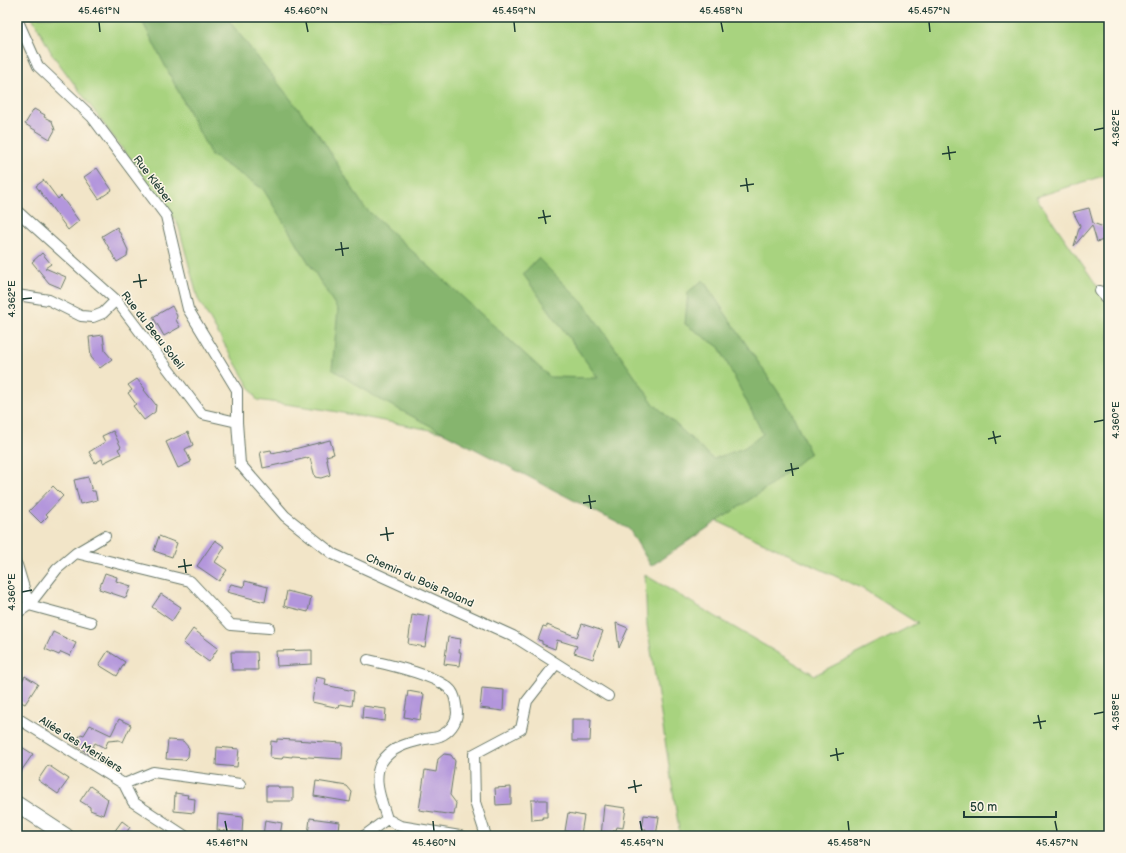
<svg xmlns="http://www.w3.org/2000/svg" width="1126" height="853" viewBox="0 0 1126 853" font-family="'Balsamiq Sans',sans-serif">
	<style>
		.green { fill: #a8d37f; stroke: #64885a }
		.forest { fill: #86b56e; stroke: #527951 }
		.building { fill: #b396dc }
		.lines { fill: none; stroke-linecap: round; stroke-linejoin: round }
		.street-casing { stroke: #697868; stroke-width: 12 }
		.secondary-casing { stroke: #697868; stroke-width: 17 }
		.street { stroke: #fff; stroke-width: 10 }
		.secondary { stroke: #fff; stroke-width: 15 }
		.ticks { fill: none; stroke: #1f3d34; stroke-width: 1.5 }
		.labels { text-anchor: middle; stroke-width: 3; stroke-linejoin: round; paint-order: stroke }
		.street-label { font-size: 11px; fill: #1f3d34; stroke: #fcf5e5 }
		.neatline { fill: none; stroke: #1f3d34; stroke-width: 1.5 }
		.ticks-label { font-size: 10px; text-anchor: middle; fill: #1f3d34 }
	</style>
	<rect width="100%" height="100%" fill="#fcf5e5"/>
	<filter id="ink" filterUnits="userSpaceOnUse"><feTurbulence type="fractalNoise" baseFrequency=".025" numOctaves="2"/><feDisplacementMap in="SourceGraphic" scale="8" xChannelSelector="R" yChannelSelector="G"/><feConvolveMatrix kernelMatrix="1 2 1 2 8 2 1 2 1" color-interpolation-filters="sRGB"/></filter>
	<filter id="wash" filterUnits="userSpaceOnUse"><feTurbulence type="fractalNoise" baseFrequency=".012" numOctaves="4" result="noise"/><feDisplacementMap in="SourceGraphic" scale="16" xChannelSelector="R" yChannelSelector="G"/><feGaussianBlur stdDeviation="0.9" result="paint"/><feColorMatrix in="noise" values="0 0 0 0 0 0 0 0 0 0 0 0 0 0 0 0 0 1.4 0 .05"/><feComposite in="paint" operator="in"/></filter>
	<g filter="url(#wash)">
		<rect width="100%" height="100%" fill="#f2e5c8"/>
		<path class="green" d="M32,17H1109V174L1036,197L1109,303V836H680L647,625L645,575L815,675L917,623L863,589L586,460L327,410L257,400L198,299L178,224L52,54Z"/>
		<path class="forest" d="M140,17H226L322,139L364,207L550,377L598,378L523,274L538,258L585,305L654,404L713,459L744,448L763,434L719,347L685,324L688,292L703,280L791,411L810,453L770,486L651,566L629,529L375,397L332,369L338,310L263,189L211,155Z"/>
		<g id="blocks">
			<path class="building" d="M34,109L45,115L44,117L52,121L55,130L50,139L25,124Z
				M97,168L112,190L99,199L84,177Z
				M44,180L58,199L61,196L79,221L68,230L36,186Z
				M1089,208L1093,223L1109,229V242L1104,240L1097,242L1092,225L1074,246L1080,225L1073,212Z
				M117,227L128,250L127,256L117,262L102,236Z
				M42,253L51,264L45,268L66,277L61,288L49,283L32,262Z
				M172,306L177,316L176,320L180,327L164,336L153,317Z
				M103,335L105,351L112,359L100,368L91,357L89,337Z
				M137,379L145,389L144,390L156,405L155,412L144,420L133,406L136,404L128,393L132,390L128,385Z
				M113,431L121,447L118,449L121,454L103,463L102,459L95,463L89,452L105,442L102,436Z
				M188,432L193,445L185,449L191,462L178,468L166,442Z
				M330,440L334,454L326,456L330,475L321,478L315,477L310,458L307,459V458L263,468L260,452L271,450L272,453L286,450V451Z
				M88,477L92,491H95L97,500L80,504L74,480Z
				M53,486L63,496L46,514L48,516L41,523L29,511Z
				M159,536L177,543L172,557L154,551Z
				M215,540L225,547L215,562L227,570L219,581L197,566Z
				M105,573L117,577L116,581L131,586L126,598L99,589Z
				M245,581L268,587L265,602L227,592L231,584L244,587Z
				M287,591L311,597L308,612L284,606Z
				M161,594L181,607L172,621L152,607Z
				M417,614L430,616L425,647L408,644L412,615L417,616Z
				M616,623L628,628L619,648Z
				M582,624L603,631L593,659L574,653L577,646L557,640L555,649L542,644V641L538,640L543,626L547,627V625L577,637Z
				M193,629L218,648L209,662L183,643Z
				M53,632L76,643L70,656L61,652L59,655L45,649Z
				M448,637L461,639L459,652H461L459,666L444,664Z
				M312,650V664L277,666L276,651Z
				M108,651L125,662L117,676L99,665Z
				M231,652H257L258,670H232Z
				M25,676L38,684L25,704L17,700V689Z
				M316,677L326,679L325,685L354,691L352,706L340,704L339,708L312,702Z
				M482,688L504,690L503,711L480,708Z
				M408,691L424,694L420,720L404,717Z
				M363,706L386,709L385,721L362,718Z
				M119,719L131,725L123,742L119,740L108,741L105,748L95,743L89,754L75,745L81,734L84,735L90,725L111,735Z
				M572,719H591L590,741H572Z
				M277,739L343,743L342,759L292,756V757L283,756L282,759L270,758L271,741L277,742Z
				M168,740L183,741L189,748L188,757L185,760L166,759Z
				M17,744L33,754L17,777Z
				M217,747L239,749L237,767L216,765Z
				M444,754L451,755L455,761L450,795L456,803L454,815L419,810L425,770L436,772L438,759Z
				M48,765L69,779L58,794L38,780Z
				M316,781L347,786L352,792L350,802L314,796Z
				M90,786L108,799L103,815L90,810V807L80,801Z
				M266,786H278L279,788H293V801H266Z
				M511,787V804L496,805L495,788Z
				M175,793L188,795L187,798L195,799L194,813L174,811Z
				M531,800H547V817H542L543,819L532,820Z
				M604,805L626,808L623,828L617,827L616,830H614L613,836H601Z
				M568,813L584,816L581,834L565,831Z
				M218,814L243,817L242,833L217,830Z
				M644,815L659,817L656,836H645L646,829H642Z
				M310,818L340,822L339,831L335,836L308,835Z
				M265,820L282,823L280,836H263Z
				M122,821L130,827L124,836H111Z"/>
		</g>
	</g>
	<g filter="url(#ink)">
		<use href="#blocks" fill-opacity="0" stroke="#697868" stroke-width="1"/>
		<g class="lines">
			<defs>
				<path id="street" d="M17,19L38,66L92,117L166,216L188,309L237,390V422L240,464L285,516L333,554L513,636L608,696
					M17,211L116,300L202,414L237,422
					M1100,291L1109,302
					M17,295L49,300L81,316L93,317L103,313L116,300
					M76,553L190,581L231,625L269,628
					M17,565L29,605L91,622
					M17,613L29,605L57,569L76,553L105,536
					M368,660C386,664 442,676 452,692C456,697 456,706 457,712C457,723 449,732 440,736C436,738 430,738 425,739C408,743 391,747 381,763C372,780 382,802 387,819
					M17,718L124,784L133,802L185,836
					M124,784L153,772L240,784
					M364,836L387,819L400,826L460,836
					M486,836L475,802L474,754L521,729L527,701L556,664"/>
				<path id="secondary" d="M17,804L66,836"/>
			</defs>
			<use href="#street" class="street-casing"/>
			<use href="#secondary" class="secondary-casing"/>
			<use href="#street" class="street"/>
			<use href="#secondary" class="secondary"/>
		</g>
	</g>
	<path class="ticks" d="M99,22L100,32M306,22L308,32M514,22L515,32M721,22L723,32M929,22L930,32M1094,130L1104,128M948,146L950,160M942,154L956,152M746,178L748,192M740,186L754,184M543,210L546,224M538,218L551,216M341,242L343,256M335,250L349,248M139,274L141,288M133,282L147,280M22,299L32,298M1094,422L1104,420M993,431L996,444M988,439L1001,436M791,463L793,476M785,471L799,468M589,495L591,509M583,503L596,501M386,527L388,541M380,535L394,533M184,559L186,573M178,567L192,565M22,592L32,590M1094,714L1104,712M1038,715L1041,729M1033,723L1046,721M836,748L838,761M830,756L844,753M634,780L636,793M628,788L642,785M225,821L227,831M433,821L434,831M640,821L642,831M848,821L849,831M1055,821L1057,831"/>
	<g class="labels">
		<g class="street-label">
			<text transform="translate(153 179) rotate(53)" y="4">Rue Kléber</text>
			<text transform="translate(153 330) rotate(52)" y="4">Rue du Beau Soleil</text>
			<text transform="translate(420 580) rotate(24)" y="4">Chemin du Bois Roland</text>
			<text transform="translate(81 744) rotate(32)" y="4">Allée des Merisiers</text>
		</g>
	</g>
	<rect width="1126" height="853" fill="none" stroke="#fcf5e5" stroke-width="44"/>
	<path d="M964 811v6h92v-6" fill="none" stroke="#1f3d34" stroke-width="2"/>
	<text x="970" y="811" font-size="12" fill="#1f3d34" stroke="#fcf5e5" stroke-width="3" paint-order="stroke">50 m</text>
	<rect x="22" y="22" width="1082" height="809" class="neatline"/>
	<g class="ticks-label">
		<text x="99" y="14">45.461°N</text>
		<text x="306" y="14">45.460°N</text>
		<text x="514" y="14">45.459°N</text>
		<text x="721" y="14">45.458°N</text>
		<text x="929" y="14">45.457°N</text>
		<text transform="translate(1115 128) rotate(-90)" y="4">4.362°E</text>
		<text transform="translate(11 299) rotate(-90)" y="4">4.362°E</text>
		<text transform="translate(1115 420) rotate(-90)" y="4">4.360°E</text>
		<text transform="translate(11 592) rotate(-90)" y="4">4.360°E</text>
		<text transform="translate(1115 712) rotate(-90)" y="4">4.358°E</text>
		<text x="227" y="846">45.461°N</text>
		<text x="434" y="846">45.460°N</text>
		<text x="642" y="846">45.459°N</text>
		<text x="849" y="846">45.458°N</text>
		<text x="1057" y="846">45.457°N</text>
	</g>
</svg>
